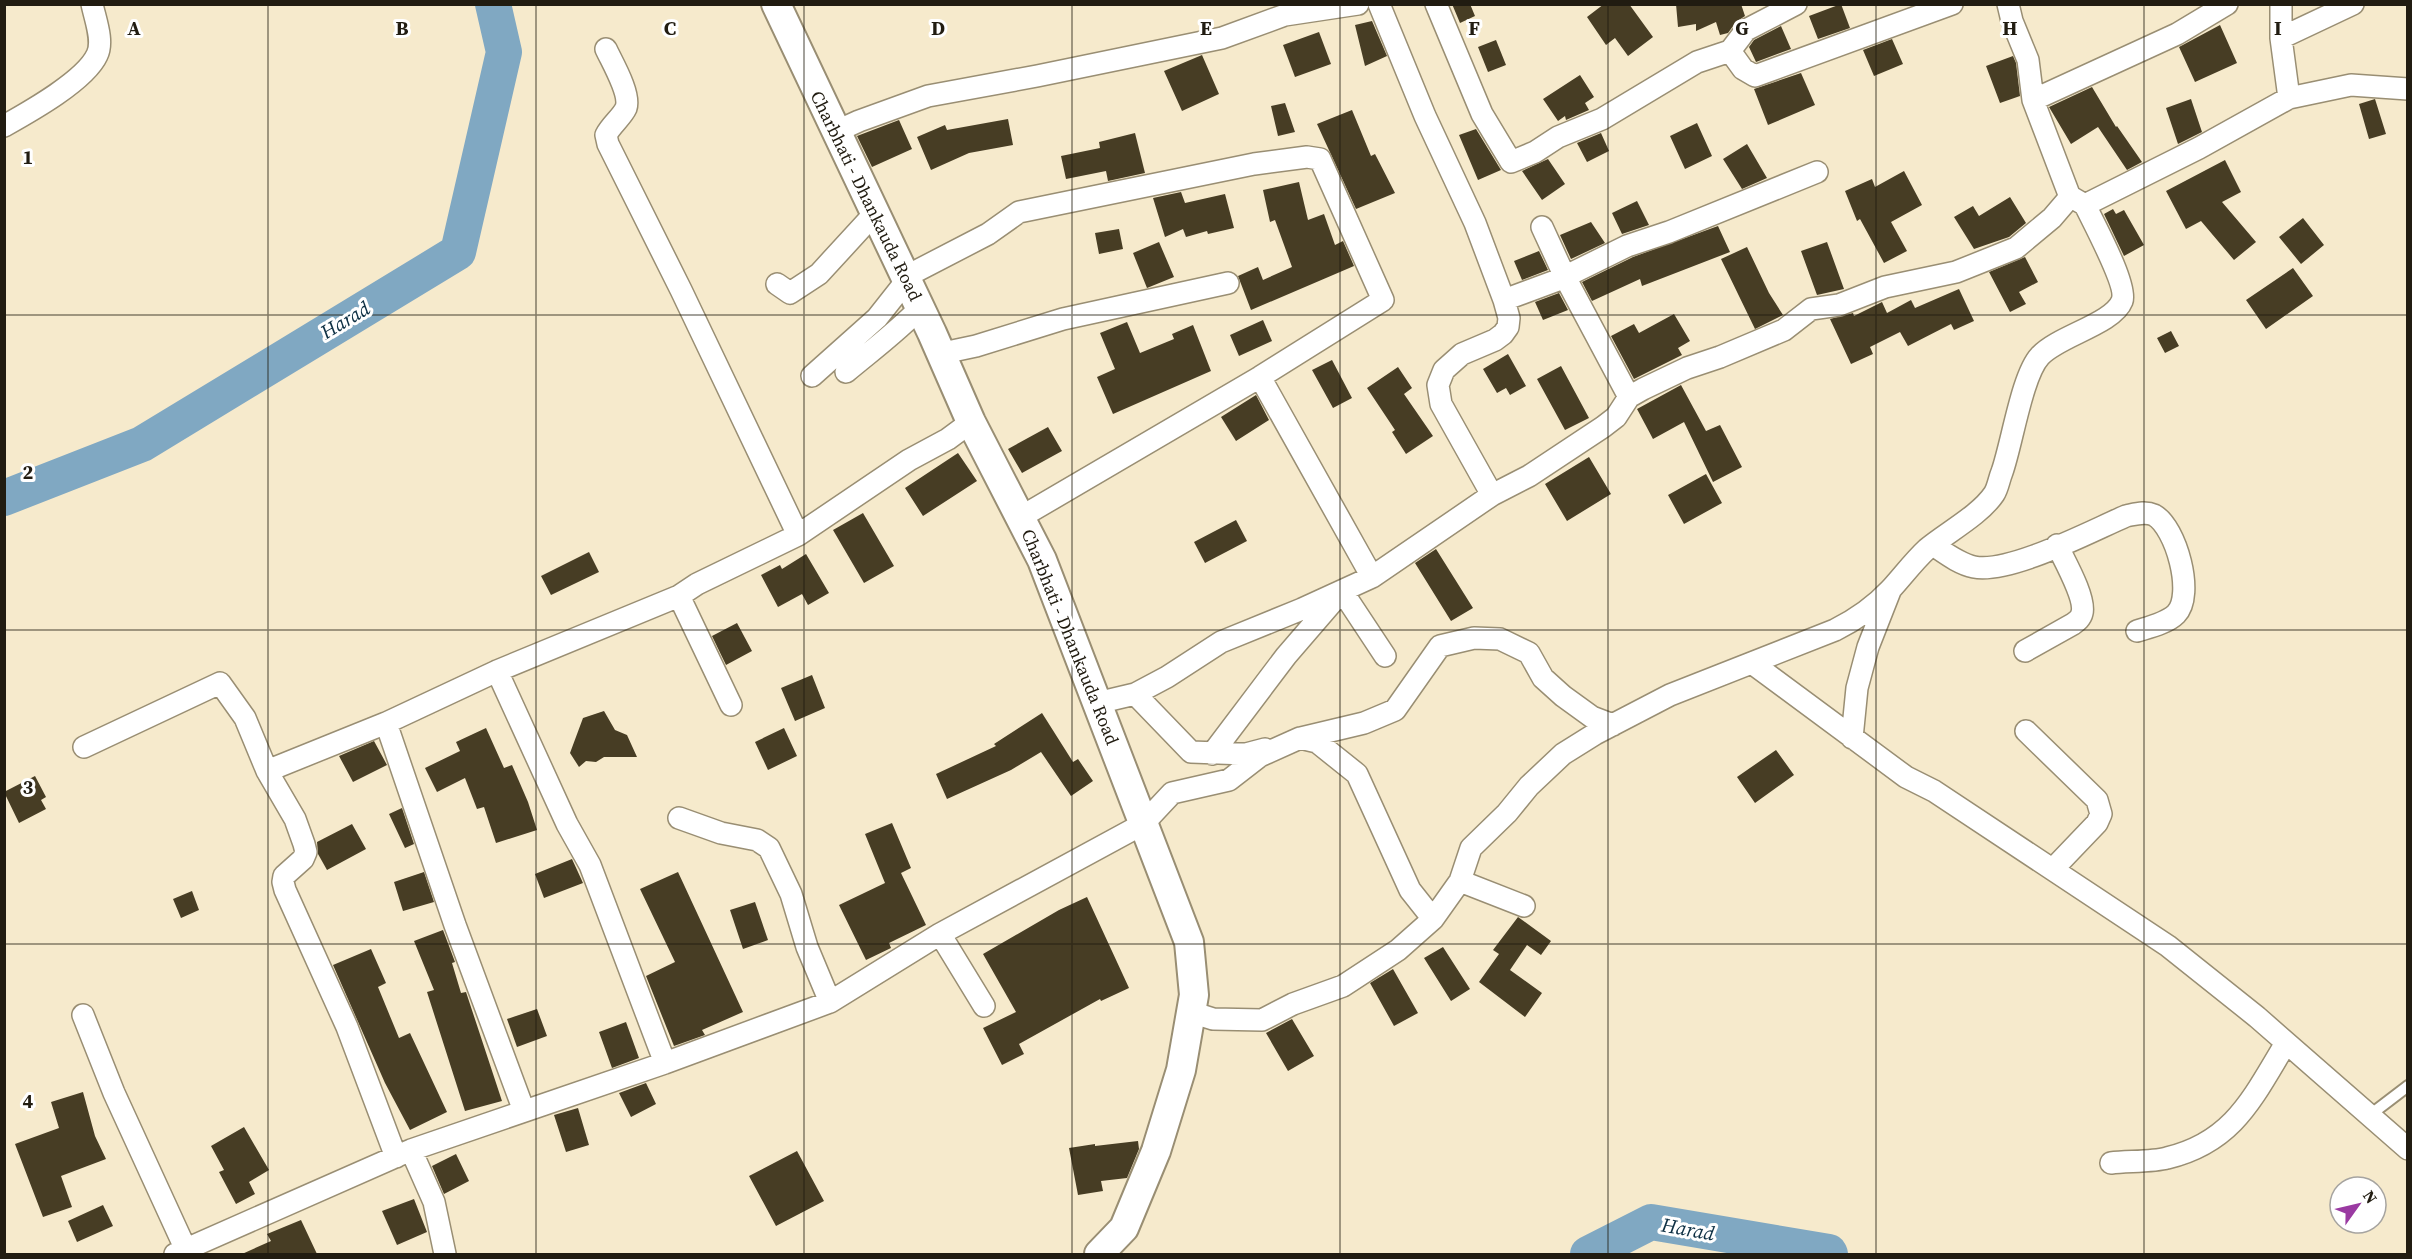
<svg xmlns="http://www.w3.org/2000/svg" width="2412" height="1259" viewBox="0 0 2412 1259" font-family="'Source Serif 4',serif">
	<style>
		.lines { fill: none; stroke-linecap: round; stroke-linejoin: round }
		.river { stroke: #80a8c2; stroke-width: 36 }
		.building { fill: #473d24 }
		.lane-casing { stroke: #998e73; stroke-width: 14 }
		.street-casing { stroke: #998e73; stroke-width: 24 }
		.secondary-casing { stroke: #998e73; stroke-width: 32 }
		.lane { stroke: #fff; stroke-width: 10 }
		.street { stroke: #fff; stroke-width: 21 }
		.secondary { stroke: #fff; stroke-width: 28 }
		.grid { fill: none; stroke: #211c11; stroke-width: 1.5; stroke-opacity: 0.55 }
		.labels { text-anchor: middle; stroke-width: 6; stroke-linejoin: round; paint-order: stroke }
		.street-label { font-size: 18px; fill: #211c11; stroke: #fff }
		.water-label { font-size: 20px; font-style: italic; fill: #0d2f43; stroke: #fff }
		.grid-label { font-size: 20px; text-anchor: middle; font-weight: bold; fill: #211c11; stroke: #fff; stroke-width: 6; stroke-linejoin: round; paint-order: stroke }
	</style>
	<rect width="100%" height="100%" fill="#f6eacc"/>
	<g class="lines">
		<path class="river" d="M4,498L142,444L458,252L504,52L493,4
			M1588,1254L1651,1222L1829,1252L1830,1254"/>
	</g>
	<path class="building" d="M1452,4H1470L1475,16L1460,23Z
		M1604,4H1629L1653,37L1628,56L1615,38L1606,45L1587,17Z
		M1676,4H1741L1745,16L1736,22L1728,33L1720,35L1716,22L1696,31V24L1678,27Z
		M1841,4L1850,28L1818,39L1809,16Z
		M1372,21L1387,56L1365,66L1355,25Z
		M2220,25L2237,63L2195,82L2179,47Z
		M1781,26L1791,49L1756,62L1749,47L1754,40Z
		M1319,32L1331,64L1295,77L1283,45Z
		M1892,39L1903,64L1874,76L1863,50Z
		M1496,40L1506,65L1488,72L1478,47Z
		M1202,55L1219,94L1182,111L1164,71Z
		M2013,56L2016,63L2020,96L2000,103L1986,66Z
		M1801,73L1815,105L1768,125L1754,89Z
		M1580,75L1594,97L1585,103L1589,110L1566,120L1565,116L1558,121L1543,99Z
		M2092,87L2116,127L2117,126L2142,162L2127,170L2098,127L2071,144L2049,107Z
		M2191,99L2202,132L2178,144L2166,108Z
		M2375,99L2386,134L2369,139L2359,104Z
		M1285,103L1295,132L1278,136L1271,106Z
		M1352,110L1371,156L1375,154L1395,193L1356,209L1317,124Z
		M1008,119L1013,145L969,153L931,170L917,137L945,125L947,130Z
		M899,120L912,149L872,167L857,136Z
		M1697,123L1712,156L1685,169L1670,136Z
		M1476,129L1501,170L1478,180L1459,135Z
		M1135,133L1145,173L1108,181L1106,171L1066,179L1061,156L1100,148L1099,142Z
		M1601,133L1609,151L1587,162L1577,143Z
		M1747,144L1767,178L1742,189L1723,159Z
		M1548,159L1565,184L1542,200L1522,171Z
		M2225,160L2241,192L2222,202L2256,242L2234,260L2201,221L2186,229L2166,191Z
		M1904,171L1922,205L1891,222L1907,251L1884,263L1860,219L1857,221L1845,191L1872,179L1875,187Z
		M1299,182L1308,220L1324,214L1335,245L1343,241L1354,266L1251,310L1238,276L1258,267L1263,280L1292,267L1275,220L1270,222L1263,190Z
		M1181,192L1185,203L1225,194L1234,228L1208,234L1207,231L1186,237L1183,229L1165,237L1153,198Z
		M2010,197L2026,223L2009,237L1974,249L1954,217L1973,206L1979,216Z
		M1637,201L1649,225L1622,234L1612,213Z
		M2113,209L2116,214L2124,210L2144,245L2124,256L2104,214Z
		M2303,218L2324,245L2301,264L2279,237Z
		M1591,222L1605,243L1571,259L1560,235Z
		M1718,226L1730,252L1642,286L1640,279L1592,301L1582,282L1633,257Z
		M1119,229L1123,249L1099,254L1095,233Z
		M1159,242L1174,277L1147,288L1133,253Z
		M1827,242L1844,289L1817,295L1801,251Z
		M1747,247L1769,293L1783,315L1755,329L1721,259Z
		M1539,251L1548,270L1522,280L1514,261Z
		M2025,257L2038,282L2019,292L2026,304L2010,312L1989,272Z
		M2293,268L2313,296L2266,329L2246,300Z
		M1959,289L1974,321L1954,330L1951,324L1908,346L1900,332L1870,347L1873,354L1851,364L1830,319L1853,313L1854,316L1882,302L1887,313L1911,300L1915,308Z
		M1559,293L1568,310L1543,320L1535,302Z
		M1674,314L1690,341L1678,348L1682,355L1634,379L1611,336L1634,324L1639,333Z
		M1263,320L1272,341L1239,356L1230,335Z
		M1127,322L1140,353L1174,339L1172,334L1193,325L1211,371L1113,414L1097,377L1115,369L1100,333Z
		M2171,331L2179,346L2165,353L2157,338Z
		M1508,354L1526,386L1510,395L1506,388L1497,393L1483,369Z
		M1332,360L1352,398L1333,408L1312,370Z
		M1561,366L1589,418L1565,430L1537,379Z
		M1398,367L1412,388L1404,394L1433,436L1406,454L1392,432L1395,430L1367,388Z
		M1681,385L1706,431L1720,425L1742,467L1713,482L1684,422L1653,439L1637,409Z
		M1256,395L1269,420L1236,441L1221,417Z
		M1048,427L1062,451L1022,473L1008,449Z
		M958,453L977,481L923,516L905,488Z
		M1589,457L1611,494L1567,521L1545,484Z
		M1706,474L1722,503L1684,524L1668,495Z
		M863,513L894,566L864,583L833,530Z
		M1236,520L1247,541L1205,563L1194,542Z
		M1436,549L1473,608L1451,621L1415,563Z
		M589,552L599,572L551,595L541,576Z
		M806,554L829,593L808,605L802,594L778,607L761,575L780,565L782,569Z
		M737,623L752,651L726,665L712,636Z
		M812,675L825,708L795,721L781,688Z
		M604,711L615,730L627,735L637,757H604L596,762L586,761L579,767L570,753L583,718Z
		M1042,713L1073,762L1078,759L1093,781L1071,796L1041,752L1011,770L947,799L936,774L996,746L994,744Z
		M486,728L504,768L512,765L528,802L537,830L496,843L484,807L477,809L465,778L437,792L425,768L460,751L456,742Z
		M784,728L797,756L768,770L755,742Z
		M374,741L387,765L353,782L339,756Z
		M1776,750L1794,775L1755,803L1737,777Z
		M35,776L46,797L41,800L46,809L19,823L4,792Z
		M402,808L414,844L405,848L389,814Z
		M892,823L911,868L901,873L926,925L889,943L891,948L866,960L839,905L885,883L865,834Z
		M352,824L366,849L327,870L318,854L317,842Z
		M572,859L583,883L544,898L535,874Z
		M424,872L434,902L403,911L394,882Z
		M678,872L743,1012L702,1030L705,1035L674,1046L646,976L675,962L640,889Z
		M192,891L199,910L181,918L173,899Z
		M1087,897L1129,988L1101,1001L1100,999L1019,1044L1024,1054L1002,1065L983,1028L1016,1012L983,954L1059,910Z
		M755,902L768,940L743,949L730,910Z
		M1518,917L1551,941L1541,955L1527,945L1510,970L1542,993L1525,1017L1479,982L1499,954L1493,950Z
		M443,930L455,962L452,963L461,993L466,992L502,1101L465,1111L427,992L434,990L414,941Z
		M1443,947L1470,989L1451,1001L1424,958Z
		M371,949L386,983L378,987L399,1038L410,1033L447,1112L410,1130L385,1083L333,965Z
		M1393,969L1418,1013L1394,1026L1370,983Z
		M537,1009L547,1036L517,1047L507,1019Z
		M1292,1019L1314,1056L1288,1071L1266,1033Z
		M626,1022L639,1058L612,1068L599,1032Z
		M646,1083L656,1104L631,1117L619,1093Z
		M83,1092L95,1136L106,1159L61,1176L72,1207L43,1217L15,1144L59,1128L51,1102Z
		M578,1108L589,1145L566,1152L554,1115Z
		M244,1127L269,1170L249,1182L255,1194L236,1204L219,1172L224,1170L211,1146Z
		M1138,1141L1139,1149L1127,1178L1101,1181L1103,1191L1078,1195L1069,1148L1095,1144V1146Z
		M797,1151L824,1201L776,1226L749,1176Z
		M456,1154L469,1181L444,1194L432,1166Z
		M414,1199L427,1232L397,1245L382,1211Z
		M103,1205L113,1226L77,1242L68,1221Z
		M301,1220L317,1254H242L271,1241L267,1234Z"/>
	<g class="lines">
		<defs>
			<path id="lane" d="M2370,1115L2408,1086"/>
			<path id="street" d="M1379,4L1425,116L1475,223L1504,300L1509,318L1508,327L1503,334L1495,340L1462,354L1444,370L1438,385L1441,404L1492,495
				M1436,4L1482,114L1511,162L1535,152L1558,137L1602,119L1697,62L1730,51L1746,30L1796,4
				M2281,4V38L2289,98
				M2281,38L2353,4
				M606,49C612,62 631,94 626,108C622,117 611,125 606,135L608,144L681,290L798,535
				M1730,51L1743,69L1755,76L1952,4
				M2033,100L2177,34L2227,4
				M4,126C29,112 85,81 97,55C104,41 95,19 92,4
				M835,132L859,121L928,96L1037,76L1222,38L1285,15L1358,4
				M2073,198L2085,205L2199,148L2289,98L2351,85L2408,89
				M1542,227L1565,277L1629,397
				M905,277L988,234L1019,212L1254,164L1307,157L1320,159L1383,300L1260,377L1021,517
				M777,284L790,293L819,274L874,214
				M1504,300L1558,280L1627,246L1669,232L1817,172
				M936,340L943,353L976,346L1063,319L1228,283
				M846,372C871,351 897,332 920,308
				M812,376L877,318L907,280
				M1260,377L1372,577
				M1933,545C1945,553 1959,564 1974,567C2010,574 2091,531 2126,516C2136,514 2145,511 2154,515C2176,527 2195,595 2176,614C2167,623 2150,627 2137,631
				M679,596L731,705
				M2025,651L2073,624C2077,621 2081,618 2082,613C2086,598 2064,560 2057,545
				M1752,663L1906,777L1934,791L2168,946L2257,1017L2408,1149
				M497,671L567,824L590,865L665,1063
				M1135,694L1191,752L1246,754L1265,749
				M1097,703L1135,694L1167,677L1221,642L1302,609L1372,577L1492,495L1529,476L1603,427L1616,417L1629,397L1643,389L1687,368L1720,357L1784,330L1811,309L1839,305L1885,287L1956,272L2016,248L2052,218L2070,197L2033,100L2028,60L2012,21L2008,4
				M386,723L455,925L524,1111
				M2026,731L2097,800L2101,814L2097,823L2053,869
				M1301,738L1364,723L1395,710L1440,646L1474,638L1500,639L1529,653L1543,678L1563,696L1592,717L1613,725
				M1852,738L1857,688L1868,647L1890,591
				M84,747L220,683L245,718L267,771L295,819L304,844L306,852L303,859L284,876L283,882L285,890L347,1027L396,1157
				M1212,754L1286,656L1342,591L1385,656
				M267,771L386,723L497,671L679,596L697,584L798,535L909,460L948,439L971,422
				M679,818L721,833L757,840L769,848L791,894L807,947L830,1002
				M1460,881L1524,906
				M940,934L984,1006
				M1191,1012L1213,1019L1262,1020L1293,1004L1343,986L1398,950L1433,919L1460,881L1471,848L1507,813L1529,786L1563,754L1595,734L1670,695L1835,630C1855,620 1875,606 1890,590C1903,576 1913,562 1927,549C1946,533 1980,515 1994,494C1998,488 1999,479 2002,472C2012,444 2022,375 2040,356C2058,336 2113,324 2122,301C2128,286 2093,222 2085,205
				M83,1015L114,1093L186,1250
				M411,1150L434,1202L445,1254
				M2111,1163C2126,1161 2153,1162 2167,1158C2234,1142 2253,1097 2286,1043
				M175,1254L411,1150L665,1063L830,1002L940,934L1143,824L1172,793L1229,780L1260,756L1300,738L1317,742L1357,774L1410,890L1433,919"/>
			<path id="secondary" d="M776,4L932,333L971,422L1042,560L1189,942L1194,995L1181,1070L1156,1151L1124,1228L1099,1254"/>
		</defs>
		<use href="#lane" class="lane-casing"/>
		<use href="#street" class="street-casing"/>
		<use href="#secondary" class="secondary-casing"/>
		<use href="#lane" class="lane"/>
		<use href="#street" class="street"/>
		<use href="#secondary" class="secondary"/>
	</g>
	<path class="grid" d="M268,4V1254M536,4V1254M804,4V1254M1072,4V1254M1340,4V1254M1608,4V1254M1876,4V1254M2144,4V1254M4,315H2408M4,630H2408M4,944H2408"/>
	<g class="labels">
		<g class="street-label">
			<text transform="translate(866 196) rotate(64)" y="6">Charbhati - Dhankauda Road</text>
			<text transform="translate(1070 637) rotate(68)" y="6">Charbhati - Dhankauda Road</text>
		</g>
		<g class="water-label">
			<text transform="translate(345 320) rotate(-31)" y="7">Harad</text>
			<text transform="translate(1688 1229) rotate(10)" y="7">Harad</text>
		</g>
	</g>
	<g class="grid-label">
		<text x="134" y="35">A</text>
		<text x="402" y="35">B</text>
		<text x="670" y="35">C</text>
		<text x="938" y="35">D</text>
		<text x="1206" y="35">E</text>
		<text x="1474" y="35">F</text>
		<text x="1742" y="35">G</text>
		<text x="2010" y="35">H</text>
		<text x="2278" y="35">I</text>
		<text x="28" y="164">1</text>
		<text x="28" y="479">2</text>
		<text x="28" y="794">3</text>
		<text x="28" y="1108">4</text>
	</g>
	<rect width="2412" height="1259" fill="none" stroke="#211c11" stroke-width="12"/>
	<g transform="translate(2358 1205) rotate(56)"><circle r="28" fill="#ffffff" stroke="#a6a4a0" stroke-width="1.5"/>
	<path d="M0-4.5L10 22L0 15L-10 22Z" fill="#9a3aa2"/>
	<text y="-9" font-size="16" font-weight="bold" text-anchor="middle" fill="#211c11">N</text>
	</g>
</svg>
